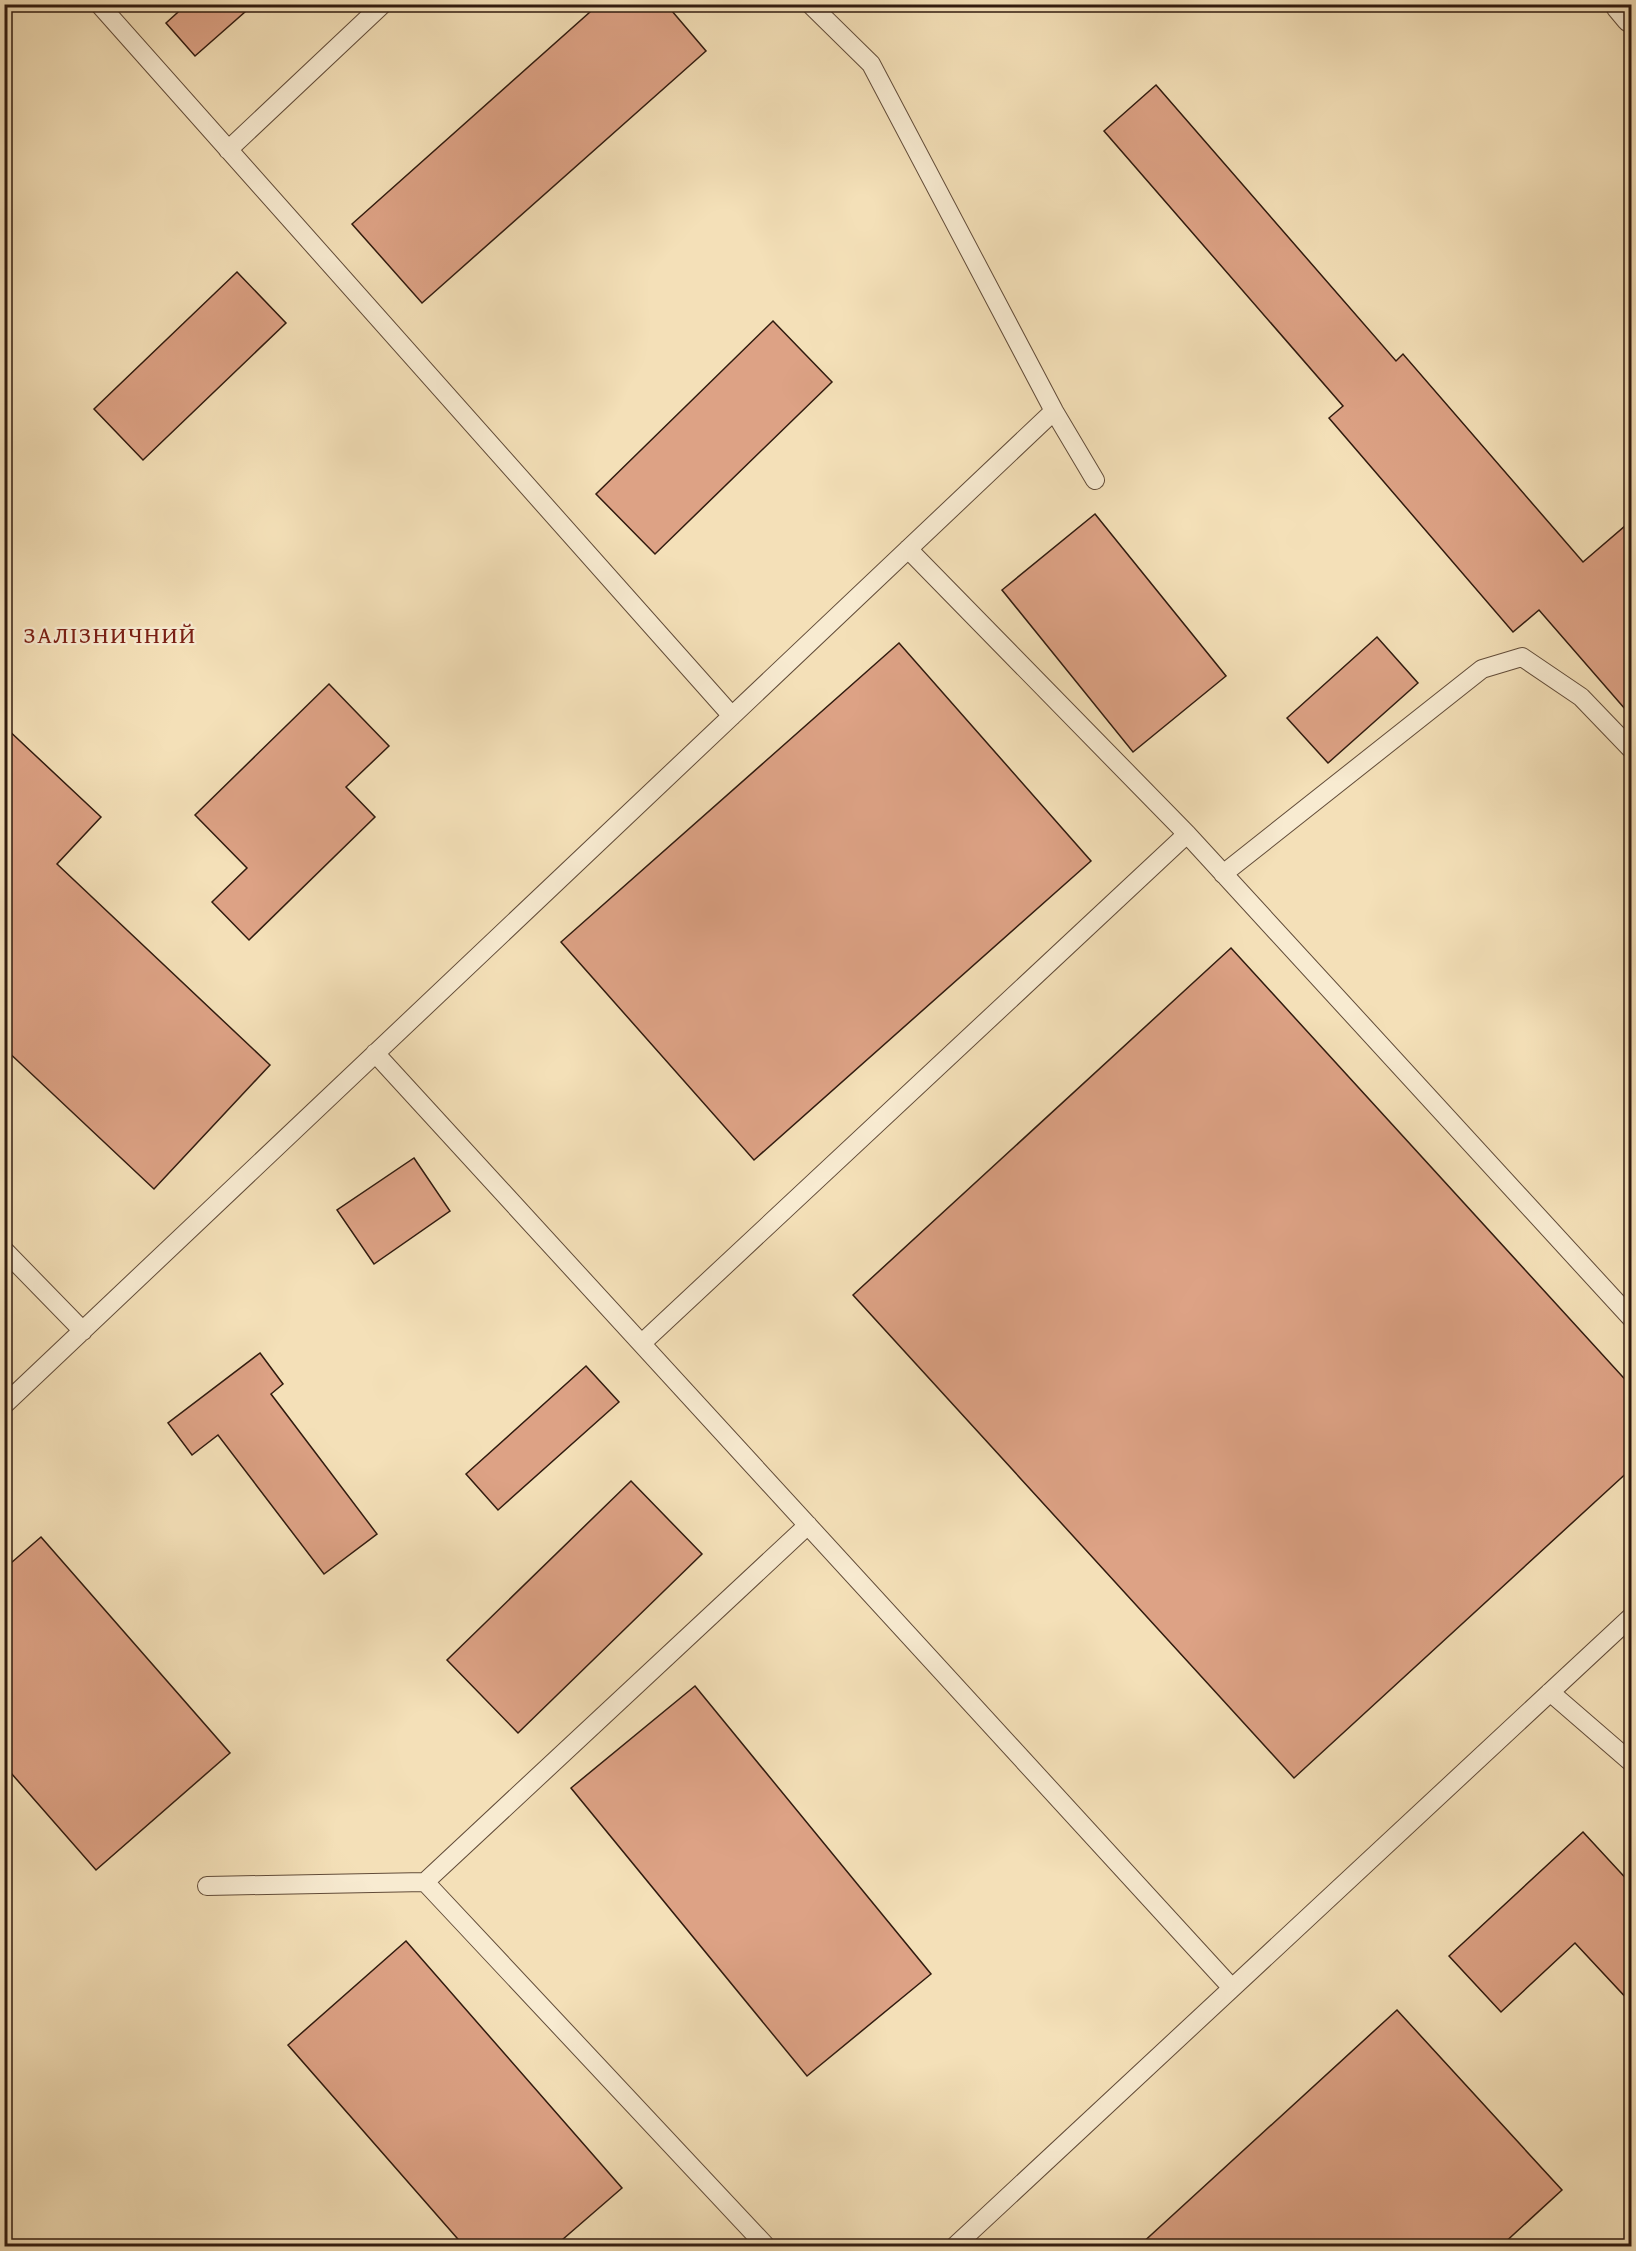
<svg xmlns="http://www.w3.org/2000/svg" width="1636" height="2251" viewBox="0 0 1636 2251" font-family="'Gentium Book Plus',serif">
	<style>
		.building { fill: #dda285; stroke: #311b0f; stroke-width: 1.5 }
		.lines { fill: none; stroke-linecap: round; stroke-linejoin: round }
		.service-casing { stroke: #624c39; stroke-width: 20 }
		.minor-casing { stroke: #624c39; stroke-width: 35 }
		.service { stroke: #f8ebd1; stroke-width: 18 }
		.minor { stroke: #f8ebd1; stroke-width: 33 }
		.labels { text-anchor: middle; stroke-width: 4.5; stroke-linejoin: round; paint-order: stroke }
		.quarter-label { font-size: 24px; letter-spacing: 1.5px; fill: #7a1f14; stroke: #f8ebd1 }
	</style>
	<rect width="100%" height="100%" fill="#f4e0b8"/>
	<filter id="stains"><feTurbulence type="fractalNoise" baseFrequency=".00333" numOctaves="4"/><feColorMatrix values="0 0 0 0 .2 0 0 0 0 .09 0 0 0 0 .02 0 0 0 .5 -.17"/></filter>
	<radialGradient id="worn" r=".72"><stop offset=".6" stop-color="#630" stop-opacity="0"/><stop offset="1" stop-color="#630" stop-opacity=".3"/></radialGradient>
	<path class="building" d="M187,4H254L195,56L166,23Z
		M599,4H666L706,51L422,303L352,224Z
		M1156,85L1396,361L1403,354L1583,562L1632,520V717L1539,610L1513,632L1329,418L1343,406L1104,131Z
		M237,272L286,323L143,460L94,409Z
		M773,321L832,382L655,554L596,494Z
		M1095,514L1226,676L1133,752L1002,590Z
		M1377,637L1418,683L1328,763L1287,718Z
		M899,643L1091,861L754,1160L561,942Z
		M329,684L389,746L346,787L375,817L249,940L212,902L247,868L195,815Z
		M4,726L101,817L57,864L270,1065L154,1189L4,1048Z
		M1231,948L1632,1387V1468L1294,1778L853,1295Z
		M414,1158L450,1211L374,1264L337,1210Z
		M260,1353L283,1384L271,1394L377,1534L324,1574L218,1435L192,1455L168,1423Z
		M586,1366L619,1402L498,1510L466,1474Z
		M631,1481L702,1554L518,1733L447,1660Z
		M41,1537L230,1753L96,1870L4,1765V1569Z
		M695,1686L931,1974L807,2076L571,1788Z
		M1583,1832L1632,1885V2004L1575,1943L1501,2012L1449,1956Z
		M406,1941L622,2188L555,2246H464L288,2045Z
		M1397,2010L1562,2190L1501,2246H1139Z"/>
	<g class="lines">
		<defs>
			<path id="service" d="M99,4L732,716
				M810,4L871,64L1054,411L1095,480
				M228,150L383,4
				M908,549L1187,834L1632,1319
				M1223,874L1482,669L1522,657L1581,697L1632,750
				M375,1053L1232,1988
				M4,1250L83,1331
				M642,1343L1187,834
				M4,1405L1054,411
				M1550,1692L1632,1763
				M425,1882L766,2246
				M207,1886L425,1882L808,1525
				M955,2246L1632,1616"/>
			<path id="minor" d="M1622,4L1632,16"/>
		</defs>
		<use href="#service" class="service-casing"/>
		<use href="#minor" class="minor-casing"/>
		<use href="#service" class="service"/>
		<use href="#minor" class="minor"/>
	</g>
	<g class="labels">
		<g class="quarter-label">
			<text x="110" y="643">ЗАЛІЗНИЧНИЙ</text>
		</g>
	</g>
	<rect width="1636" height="2251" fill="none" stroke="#f4e0b8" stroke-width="24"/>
	<rect x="6" y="6" width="1624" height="2239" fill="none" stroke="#311b0f" stroke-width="3"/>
	<rect x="12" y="12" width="1612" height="2227" fill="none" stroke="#311b0f" stroke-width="1.5"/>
	<rect width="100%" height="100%" filter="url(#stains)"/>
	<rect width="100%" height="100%" fill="url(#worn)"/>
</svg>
